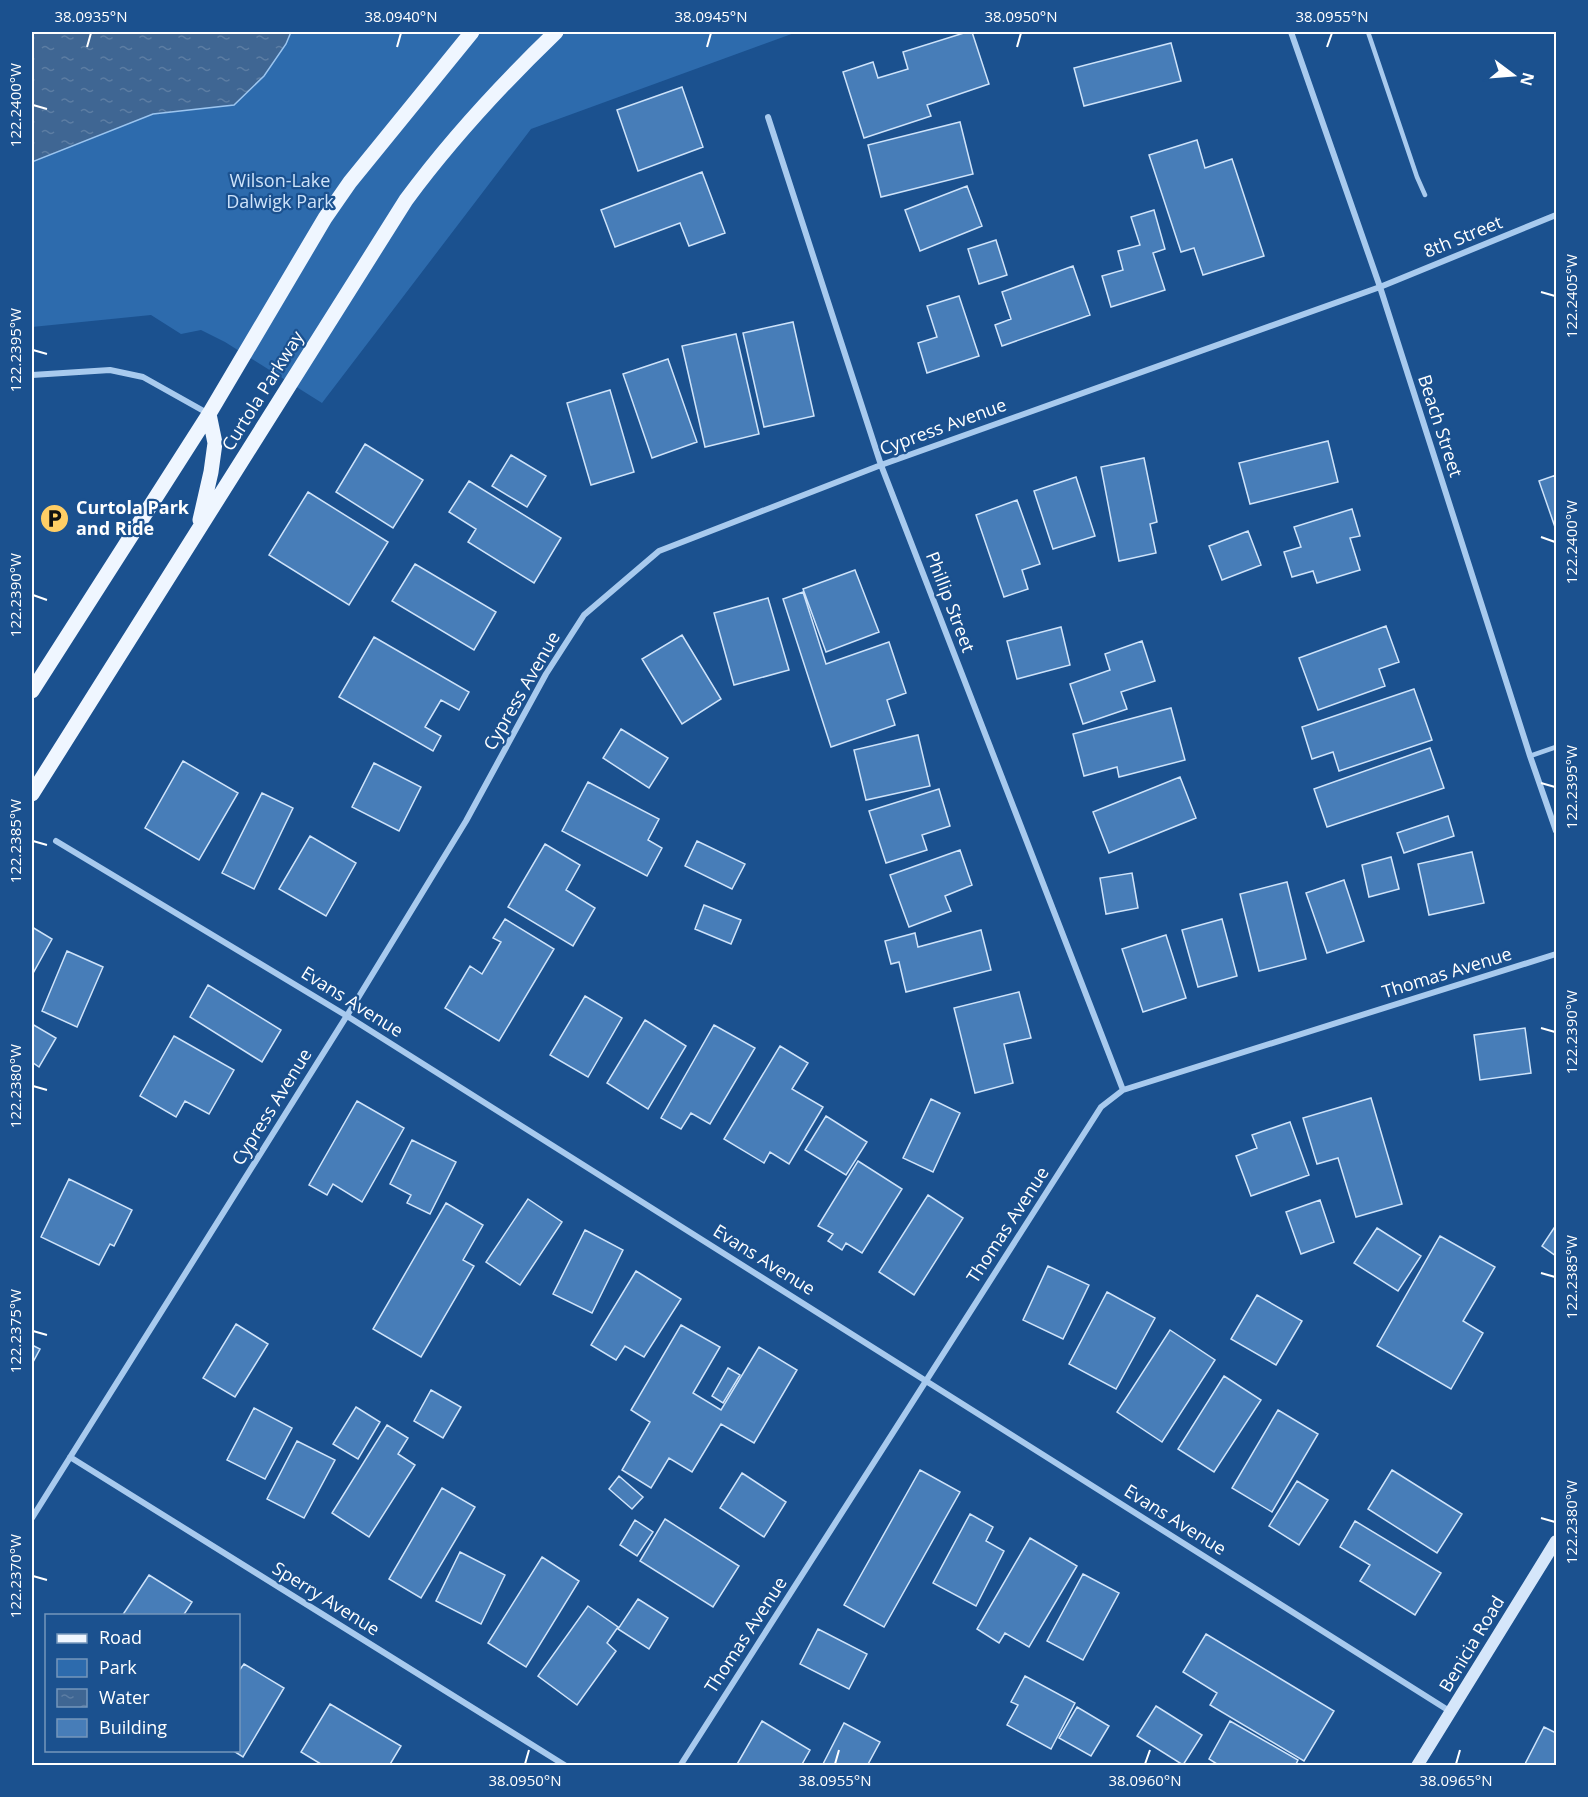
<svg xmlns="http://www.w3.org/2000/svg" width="1588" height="1797" viewBox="0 0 1588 1797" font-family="'Open Sans',sans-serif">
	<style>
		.park { fill: #2d6bad }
		.water { fill: url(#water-ripples); stroke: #9bc5f0; stroke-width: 1.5 }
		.building { fill: #477db8; stroke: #cee3fa; stroke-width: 1.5 }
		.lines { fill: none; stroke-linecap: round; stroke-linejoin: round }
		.lane { stroke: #a8caee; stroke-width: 4.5 }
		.street { stroke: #a8caee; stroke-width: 6 }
		.secondary { stroke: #d5e6fa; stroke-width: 12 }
		.primary { stroke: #eff6ff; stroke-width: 15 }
		.ticks { fill: none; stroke: #fff; stroke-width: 2 }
		.labels { text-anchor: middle; stroke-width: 4.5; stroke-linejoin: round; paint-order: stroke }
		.park-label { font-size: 18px; fill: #cee3fa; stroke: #1b518f }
		.street-label { font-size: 18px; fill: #fff; stroke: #1b518f }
		.poi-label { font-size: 18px; font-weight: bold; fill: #fff; stroke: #1b518f; text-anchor: start }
		.neatline { fill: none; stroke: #fff; stroke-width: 2 }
		.ticks-label { font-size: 15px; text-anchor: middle; fill: #fff }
	</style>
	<defs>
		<pattern id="water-ripples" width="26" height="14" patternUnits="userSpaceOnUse" patternTransform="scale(1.5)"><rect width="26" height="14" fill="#3f6693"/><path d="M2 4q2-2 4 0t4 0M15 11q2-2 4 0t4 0" fill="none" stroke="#5c7da3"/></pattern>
	</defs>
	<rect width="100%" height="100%" fill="#1b518f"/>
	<path class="park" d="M32,32H797L531,129L322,403L225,342L201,330L181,334L151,315L32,327Z"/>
	<path class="water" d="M32,32H291L286,44L264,76L234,105L153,114L32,162Z"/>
	<path class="building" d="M967,32H972L989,84L927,105L931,116L864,138L843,72L873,62L878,78L908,69L903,52Z
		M1171,43L1181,81L1084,106L1074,68Z
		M682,87L703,147L638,171L617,110Z
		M960,122L973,174L881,197L868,145Z
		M1197,140L1205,168L1232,159L1264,256L1203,275L1194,248L1181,252L1149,155Z
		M702,172L725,233L689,246L680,223L615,247L601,210Z
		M967,186L982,226L920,251L905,210Z
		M1154,210L1165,249L1153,253L1165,290L1111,307L1102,276L1123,270L1118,251L1140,245L1131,217Z
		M996,240L1007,275L979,284L968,249Z
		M1073,266L1090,315L1002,346L995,325L1011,319L1002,292Z
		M959,296L979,356L927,373L918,343L937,337L927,306Z
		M793,322L814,416L764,427L743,333Z
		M736,334L759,434L705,447L682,346Z
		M668,359L697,442L652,458L623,374Z
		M610,390L634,472L591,485L567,403Z
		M1328,441L1338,482L1250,504L1239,463Z
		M365,444L423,480L393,528L336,492Z
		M511,455L546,476L527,507L492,486Z
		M1144,458L1157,522L1150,524L1156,553L1119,561L1101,467Z
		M1556,475V530L1539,481Z
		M1076,477L1095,536L1053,549L1034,491Z
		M469,481L561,538L534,583L468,542L476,529L449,512Z
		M308,492L388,542L349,605L269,555Z
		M1017,500L1040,564L1022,570L1028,589L1004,597L976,515Z
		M1352,509L1360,536L1350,538L1360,570L1317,583L1313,571L1292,577L1284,552L1301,547L1294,527Z
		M1248,531L1261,565L1222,580L1209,546Z
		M415,564L496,612L474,650L392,601Z
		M855,570L879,632L826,652L803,589Z
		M803,592L826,664L889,642L906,693L887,700L895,725L831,747L783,599Z
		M768,598L789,670L734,685L714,613Z
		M1386,626L1399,662L1379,669L1385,686L1318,710L1299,658Z
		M1061,627L1070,665L1017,679L1007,641Z
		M682,635L721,699L682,724L642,659Z
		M374,637L469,692L459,710L441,700L425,727L441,736L433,751L339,697Z
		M1142,641L1155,681L1121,692L1127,709L1083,724L1070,684L1110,670L1105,654Z
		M1414,689L1432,740L1339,771L1333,752L1312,759L1302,727Z
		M1171,708L1185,760L1119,777L1117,767L1084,776L1073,734Z
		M621,729L668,758L649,788L603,758Z
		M918,735L930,786L866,800L854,750Z
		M1430,748L1444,788L1327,827L1314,789Z
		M183,761L238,793L199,860L145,828Z
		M374,763L421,787L399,831L352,807Z
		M1180,777L1196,818L1109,853L1093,812Z
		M588,782L659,819L648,840L662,848L647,876L562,831Z
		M939,789L950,826L922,835L927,850L886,863L869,811Z
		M262,793L293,808L254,889L222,873Z
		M1448,816L1454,836L1404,853L1397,833Z
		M310,836L356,863L326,916L279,889Z
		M697,841L745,864L732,889L685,866Z
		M545,844L580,865L566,890L595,908L573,946L508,907Z
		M960,850L972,885L945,896L951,911L909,927L890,875Z
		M1472,852L1484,903L1429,915L1418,864Z
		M1391,857L1399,889L1369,897L1362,865Z
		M1132,873L1138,908L1106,914L1100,878Z
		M1344,880L1364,941L1327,953L1306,893Z
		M1287,882L1306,959L1259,971L1240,894Z
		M704,905L741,920L731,944L695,929Z
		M505,919L554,949L499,1041L445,1008L470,966L482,974L501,942L493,938Z
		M1222,919L1237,976L1198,987L1182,930Z
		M32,927L52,939L32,975Z
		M981,930L991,970L906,992L899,962L891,964L885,941L915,933L918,947Z
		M1166,935L1186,998L1143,1012L1122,949Z
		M67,951L103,967L77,1027L42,1011Z
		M208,985L281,1030L262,1062L190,1017Z
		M1019,992L1031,1038L1004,1044L1013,1083L975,1093L954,1008Z
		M585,996L622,1018L588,1077L550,1055Z
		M645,1020L686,1046L648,1109L607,1083Z
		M32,1024L56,1038L39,1067L32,1062Z
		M714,1025L755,1048L710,1124L691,1113L681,1129L661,1118Z
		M1525,1028L1531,1073L1480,1080L1474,1035Z
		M174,1036L234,1070L209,1114L185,1101L176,1117L140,1096Z
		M780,1046L808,1063L792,1089L823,1107L789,1164L770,1152L764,1163L724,1139Z
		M1371,1098L1402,1204L1356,1217L1338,1158L1317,1164L1303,1118Z
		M931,1099L960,1113L933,1172L903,1158Z
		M357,1101L404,1128L362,1202L333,1184L327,1195L309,1185Z
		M826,1116L867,1142L846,1175L805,1150Z
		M1290,1122L1309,1175L1251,1196L1236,1156L1257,1148L1252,1135Z
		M412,1140L456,1162L430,1214L407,1203L411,1195L390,1184Z
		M858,1161L902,1189L862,1253L846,1243L842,1250L828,1241L833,1234L818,1226Z
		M69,1179L132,1210L114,1246L110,1244L99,1265L41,1237Z
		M928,1195L963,1218L914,1295L879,1272Z
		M528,1199L562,1222L520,1285L486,1262Z
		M1320,1200L1334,1242L1301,1254L1286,1212Z
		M446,1203L483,1225L463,1260L474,1266L421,1357L373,1329Z
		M1556,1225V1256L1542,1246Z
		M1377,1228L1421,1256L1398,1291L1354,1263Z
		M585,1230L623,1250L592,1313L553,1294Z
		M1440,1236L1495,1267L1463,1321L1483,1333L1451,1389L1377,1346Z
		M1048,1266L1089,1285L1063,1339L1023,1320Z
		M636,1271L681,1299L644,1357L625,1346L616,1360L591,1345Z
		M1107,1292L1155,1318L1116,1389L1069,1364Z
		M1257,1295L1302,1321L1276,1365L1231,1339Z
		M236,1324L268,1344L235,1397L203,1378Z
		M681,1325L720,1347L693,1393L721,1410L759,1347L797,1370L754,1443L721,1424L692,1472L669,1458L651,1488L622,1470L650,1422L631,1410Z
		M1170,1330L1215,1360L1162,1442L1117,1412Z
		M32,1345L40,1349L32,1364Z
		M728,1368L740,1375L723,1403L712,1396Z
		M1224,1376L1261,1400L1214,1472L1178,1449Z
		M431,1390L461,1407L443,1438L414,1421Z
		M356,1407L380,1422L358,1459L333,1444Z
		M254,1408L292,1428L265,1479L227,1460Z
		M1278,1410L1318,1434L1272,1512L1232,1488Z
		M387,1425L408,1438L398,1454L415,1465L369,1537L332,1513Z
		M297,1441L335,1460L304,1518L267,1499Z
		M920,1470L960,1492L884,1627L844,1605Z
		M1392,1470L1462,1514L1437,1553L1368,1509Z
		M742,1473L786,1502L764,1537L720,1508Z
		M619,1476L643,1497L632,1509L609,1489Z
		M1297,1481L1328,1500L1299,1545L1269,1526Z
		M442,1488L475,1507L421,1598L389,1579Z
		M970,1514L993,1527L986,1541L1004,1551L976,1606L933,1583Z
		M665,1519L739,1566L713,1607L640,1561Z
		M635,1520L653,1532L637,1556L620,1545Z
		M1355,1521L1441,1573L1415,1615L1360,1581L1370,1565L1340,1547Z
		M1030,1538L1077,1566L1029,1647L1005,1633L999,1643L977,1629Z
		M460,1552L505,1575L481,1624L436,1601Z
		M542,1557L579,1581L526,1667L488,1643Z
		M1083,1574L1119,1593L1083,1660L1047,1641Z
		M149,1575L192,1602L183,1616H122Z
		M638,1599L668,1618L649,1649L618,1629Z
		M588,1606L618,1627L607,1643L616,1651L577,1705L538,1676Z
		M818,1629L867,1654L849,1689L800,1664Z
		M1206,1634L1334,1711L1304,1761L1210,1705L1217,1693L1183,1672Z
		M244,1664L284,1688L243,1757L232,1750H238V1672Z
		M1025,1676L1075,1703L1051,1749L1007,1725L1018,1705L1011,1702Z
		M330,1704L401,1746L389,1766H324L301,1752Z
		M1156,1706L1202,1735L1183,1765L1137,1736Z
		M1077,1707L1109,1726L1091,1756L1059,1738Z
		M762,1721L810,1750L801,1766H736Z
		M1230,1721L1298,1760L1295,1766H1220L1209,1759Z
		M844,1723L880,1742L867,1766H822Z
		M1544,1727L1556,1733V1766H1524Z"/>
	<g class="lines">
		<path class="lane" d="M1368,32L1417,177L1425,195
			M1530,756L1556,747"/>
		<path class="street" d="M1291,32L1380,287L1530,756L1556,831
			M768,117L881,465L1123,1090
			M32,375L110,370L143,377L209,414
			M56,841L347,1016L1451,1712
			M70,1457L566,1766
			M32,1518L358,998L466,821L546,674L584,615L659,551L881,465L1380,287L1556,215
			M680,1766L1101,1107L1123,1090L1556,954"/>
		<path class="secondary" d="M1417,1766L1556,1541"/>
		<path class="primary" d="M200,520L211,472L215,443L209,414
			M32,691L209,414L325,218L350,182L472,32
			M32,794L406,200C451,139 502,84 556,32"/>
	</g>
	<path class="ticks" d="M87,47L91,33M397,47L401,33M707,47L711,33M1017,47L1021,33M1327,47L1332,33M33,105L47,109M1541,292L1555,296M33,350L47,354M1541,537L1555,542M33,595L47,600M1541,783L1555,787M33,841L47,845M1541,1028L1555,1032M33,1086L47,1090M1541,1273L1555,1277M33,1331L47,1335M1541,1518L1555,1522M33,1576L47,1580M525,1764L529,1750M835,1764L839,1750M1145,1764L1150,1750M1456,1764L1460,1750"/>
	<defs>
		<symbol id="parking-disc" viewBox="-11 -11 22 22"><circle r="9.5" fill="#ffce65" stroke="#1b518f"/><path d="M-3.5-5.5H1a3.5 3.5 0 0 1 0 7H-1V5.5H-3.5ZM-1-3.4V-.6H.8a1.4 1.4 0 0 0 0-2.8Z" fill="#111"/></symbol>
	</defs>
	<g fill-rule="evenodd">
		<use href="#parking-disc" x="38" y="502" width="33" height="33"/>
	</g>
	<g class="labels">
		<g class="park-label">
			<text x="280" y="187">Wilson-Lake<tspan x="280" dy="21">Dalwigk Park</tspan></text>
		</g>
		<g class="street-label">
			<text transform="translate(1463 237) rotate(-22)" y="6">8th Street</text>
			<text transform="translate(263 391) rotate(-58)" y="6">Curtola Parkway</text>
			<text transform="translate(1440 426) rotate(72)" y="6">Beach Street</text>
			<text transform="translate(943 427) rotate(-20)" y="6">Cypress Avenue</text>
			<text transform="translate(950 602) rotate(69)" y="6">Phillip Street</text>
			<text transform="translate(522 691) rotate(-60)" y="6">Cypress Avenue</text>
			<text transform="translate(1447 973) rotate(-17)" y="6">Thomas Avenue</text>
			<text transform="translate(352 1002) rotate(32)" y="6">Evans Avenue</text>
			<text transform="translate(272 1107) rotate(-58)" y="6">Cypress Avenue</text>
			<text transform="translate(1008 1225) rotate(-57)" y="6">Thomas Avenue</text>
			<text transform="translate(764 1260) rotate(32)" y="6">Evans Avenue</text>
			<text transform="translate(1175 1520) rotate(32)" y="6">Evans Avenue</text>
			<text transform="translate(326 1599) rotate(32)" y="6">Sperry Avenue</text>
			<text transform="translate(746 1635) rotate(-57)" y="6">Thomas Avenue</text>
			<text transform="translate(1472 1644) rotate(-59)" y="6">Benicia Road</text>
		</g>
		<g class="poi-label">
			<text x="76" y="514">Curtola Park<tspan x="76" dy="21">and Ride</tspan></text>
		</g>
	</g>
	<rect width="1588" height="1797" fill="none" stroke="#1b518f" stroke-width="66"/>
	<rect x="45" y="1614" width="195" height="138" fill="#1b518f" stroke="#7697bc" stroke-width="1.5"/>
	<rect x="57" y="1634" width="30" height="9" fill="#eff6ff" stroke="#7697bc" stroke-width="1.5"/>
	<text x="99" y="1644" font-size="18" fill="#ffffff">Road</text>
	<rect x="57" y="1659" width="30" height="18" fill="#2d6bad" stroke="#7697bc" stroke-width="1.5"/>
	<text x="99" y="1674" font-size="18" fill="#ffffff">Park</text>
	<rect x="57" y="1689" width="30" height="18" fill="url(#water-ripples)" stroke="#7697bc" stroke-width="1.5"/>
	<text x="99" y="1704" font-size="18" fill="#ffffff">Water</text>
	<rect x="57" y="1719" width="30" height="18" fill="#477db8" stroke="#7697bc" stroke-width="1.5"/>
	<text x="99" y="1734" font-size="18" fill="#ffffff">Building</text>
	<g transform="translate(1513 75) rotate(106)" stroke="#1b518f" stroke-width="4.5" paint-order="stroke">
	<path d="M0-4.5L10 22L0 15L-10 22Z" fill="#ffffff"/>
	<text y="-9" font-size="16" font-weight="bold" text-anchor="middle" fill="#ffffff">N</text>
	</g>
	<rect x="33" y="33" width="1522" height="1731" class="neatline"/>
	<g class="ticks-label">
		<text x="91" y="22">38.0935°N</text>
		<text x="401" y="22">38.0940°N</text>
		<text x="711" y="22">38.0945°N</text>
		<text x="1021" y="22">38.0950°N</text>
		<text x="1332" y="22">38.0955°N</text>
		<text transform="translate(16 105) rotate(-90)" y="5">122.2400°W</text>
		<text transform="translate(1572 296) rotate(-90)" y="5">122.2405°W</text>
		<text transform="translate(16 350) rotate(-90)" y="5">122.2395°W</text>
		<text transform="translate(1572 542) rotate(-90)" y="5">122.2400°W</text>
		<text transform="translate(16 595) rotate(-90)" y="5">122.2390°W</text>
		<text transform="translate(1572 787) rotate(-90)" y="5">122.2395°W</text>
		<text transform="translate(16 841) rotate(-90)" y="5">122.2385°W</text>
		<text transform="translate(1572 1032) rotate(-90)" y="5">122.2390°W</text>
		<text transform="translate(16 1086) rotate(-90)" y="5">122.2380°W</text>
		<text transform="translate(1572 1277) rotate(-90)" y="5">122.2385°W</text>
		<text transform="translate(16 1331) rotate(-90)" y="5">122.2375°W</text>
		<text transform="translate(1572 1522) rotate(-90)" y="5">122.2380°W</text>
		<text transform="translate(16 1576) rotate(-90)" y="5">122.2370°W</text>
		<text x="525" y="1786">38.0950°N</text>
		<text x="835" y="1786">38.0955°N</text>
		<text x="1145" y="1786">38.0960°N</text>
		<text x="1456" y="1786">38.0965°N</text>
	</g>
</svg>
